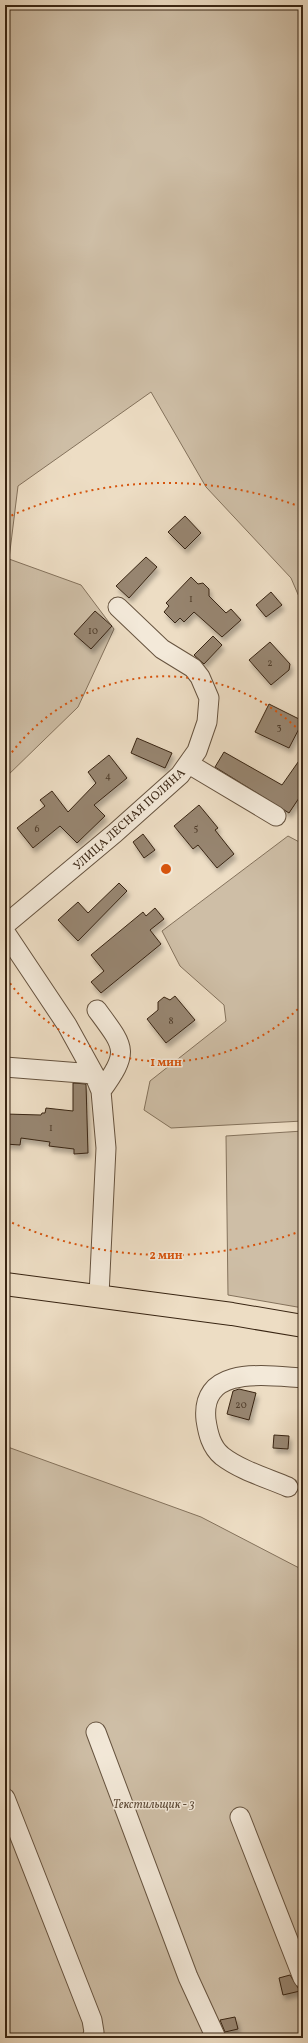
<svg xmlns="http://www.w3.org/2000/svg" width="308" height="2043" viewBox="0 0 308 2043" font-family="Vollkorn,serif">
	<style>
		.green { fill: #cebea6; stroke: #84725c }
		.building { fill: #97856f; stroke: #392513; filter: url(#shadow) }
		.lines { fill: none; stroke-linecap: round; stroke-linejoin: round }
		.minor-casing { stroke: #66533f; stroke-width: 21 }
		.major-casing { stroke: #392513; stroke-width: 24 }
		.minor { stroke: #f3e9d9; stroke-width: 19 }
		.major { stroke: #edddc4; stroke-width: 22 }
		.ring { fill: none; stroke: #d6540d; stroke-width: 2; stroke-dasharray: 2 4 }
		.labels { text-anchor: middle; stroke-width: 3; stroke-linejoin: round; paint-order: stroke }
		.number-label { font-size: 10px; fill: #503d2a }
		.street-label { font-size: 12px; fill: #392513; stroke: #f3e9d9 }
		.park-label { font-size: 12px; font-style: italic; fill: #5e4b38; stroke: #f3e9d9 }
		.centre { fill: #d6540d; stroke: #f3e9d9; stroke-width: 2 }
		.ring-label { font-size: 12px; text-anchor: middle; font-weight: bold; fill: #d6540d; stroke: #f3e9d9; stroke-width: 3; stroke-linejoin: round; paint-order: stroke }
	</style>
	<defs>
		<filter id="shadow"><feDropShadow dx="2.5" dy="4.5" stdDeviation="2" flood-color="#0004"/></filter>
	</defs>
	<rect width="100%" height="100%" fill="#edddc4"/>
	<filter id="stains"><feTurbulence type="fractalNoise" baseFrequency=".005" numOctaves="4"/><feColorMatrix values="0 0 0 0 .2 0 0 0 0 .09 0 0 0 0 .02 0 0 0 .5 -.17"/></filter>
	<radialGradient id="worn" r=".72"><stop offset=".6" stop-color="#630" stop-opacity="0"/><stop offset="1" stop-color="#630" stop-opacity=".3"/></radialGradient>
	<path class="green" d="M5,5H303V606L291,578L206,487L151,392L18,486L9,559L81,585L114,629L78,707L5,778Z
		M288,836L303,844V1121L171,1128L144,1110L150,1081L226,1021L224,1005L180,966L162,931Z
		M303,1131V1308L228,1295L226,1136Z
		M5,1446L201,1517L303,1570V2038H5Z"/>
	<path class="building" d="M185,516L201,533L185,549L168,532Z
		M146,557L157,567L129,598L116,586Z
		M191,577L198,584L203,583L209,589V596L226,613L231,609L241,620L222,637L194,612L184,622L180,618L175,623L164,612L169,606L166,603Z
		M271,592L282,605L266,617L256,605Z
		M95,611L112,626L91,649L74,634Z
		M213,636L222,645L204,664L194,655Z
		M270,642L290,664L289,670L271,685L249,660Z
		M269,704L303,721L289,748L255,732Z
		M137,738L172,753L165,768L131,753Z
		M224,752L282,785L303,755V792L289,813L215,767Z
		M109,755L127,778L94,805L105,816L77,843L60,826L33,848L17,828L45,806L40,800L52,791L68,812L96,783L88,772Z
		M199,805L218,828L215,830L234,854L217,868L198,845L193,849L174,826Z
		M143,834L155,850L144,858L133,842Z
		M119,883L127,891L78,941L58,920L78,902L88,913Z
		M155,908L164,919L150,930L161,944L101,993L91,982L104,971L91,955L143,912L146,916Z
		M175,996L195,1020L166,1043L147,1019L158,1010V1002L164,997L170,1000Z
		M73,1083L86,1084L88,1153L74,1154V1149L49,1146L50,1142L21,1138L20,1145L5,1144V1114L41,1115L42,1113H45L46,1108L73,1111Z
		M239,1389L256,1393L249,1420L227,1414L233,1391Z
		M274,1435L289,1436L288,1449L273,1448Z
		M290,1975L300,1991L283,1995L279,1978Z
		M235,2017L238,2029L225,2032L220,2020Z"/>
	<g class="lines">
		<defs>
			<path id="minor" d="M189,764L276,816
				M5,925L115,833L180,775L197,751L207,722L209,698L200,677L193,668L162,649L118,607
				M5,932L67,1025L94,1074L101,1091L106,1148L99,1295
				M97,1010C125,1048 130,1051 101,1091
				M5,1067L94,1074
				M288,1487C267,1478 240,1470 222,1456C211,1447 208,1433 206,1420C200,1364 268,1376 303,1378
				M96,1732L188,1977L216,2038
				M5,1798L92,2020L94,2032L92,2038
				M240,1817L303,1978"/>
			<path id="major" d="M5,1284L232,1314L303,1326"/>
		</defs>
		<use href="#minor" class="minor-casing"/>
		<use href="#major" class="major-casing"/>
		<use href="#minor" class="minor"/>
		<use href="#major" class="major"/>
	</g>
	<g class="ring">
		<path d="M302 1005A193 193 0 0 1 5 976M5 762A193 193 0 0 1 302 733"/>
		<path d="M301 1231A386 386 0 0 1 6 1220M6 518A386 386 0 0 1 301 507"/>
	</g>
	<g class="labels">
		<g class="number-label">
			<text x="191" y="602">1</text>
			<text x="93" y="634">10</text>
			<text x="270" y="666">2</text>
			<text x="279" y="730">3</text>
			<text x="108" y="779">4</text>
			<text x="196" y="831">5</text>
			<text x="37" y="832">6</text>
			<text x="171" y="1024">8</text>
			<text x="51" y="1131">1</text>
			<text x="241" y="1408">20</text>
		</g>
		<g class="street-label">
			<text transform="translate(129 819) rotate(-42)" y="4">УЛИЦА ЛЕСНАЯ ПОЛЯНА</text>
		</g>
		<g class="park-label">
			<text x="154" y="1808">Текстильщик - 3</text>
		</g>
	</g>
	<circle cx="166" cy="869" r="6" class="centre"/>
	<g class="ring-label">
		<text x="166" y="1066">1 мин</text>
		<text x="166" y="1259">2 мин</text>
	</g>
	<rect width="308" height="2043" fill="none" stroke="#edddc4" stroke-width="20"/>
	<rect x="6" y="6" width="296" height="2031" fill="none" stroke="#392513" stroke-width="2"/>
	<rect x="10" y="10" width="288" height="2023" fill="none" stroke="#392513"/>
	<rect width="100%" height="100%" filter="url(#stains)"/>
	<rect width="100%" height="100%" fill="url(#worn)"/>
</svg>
